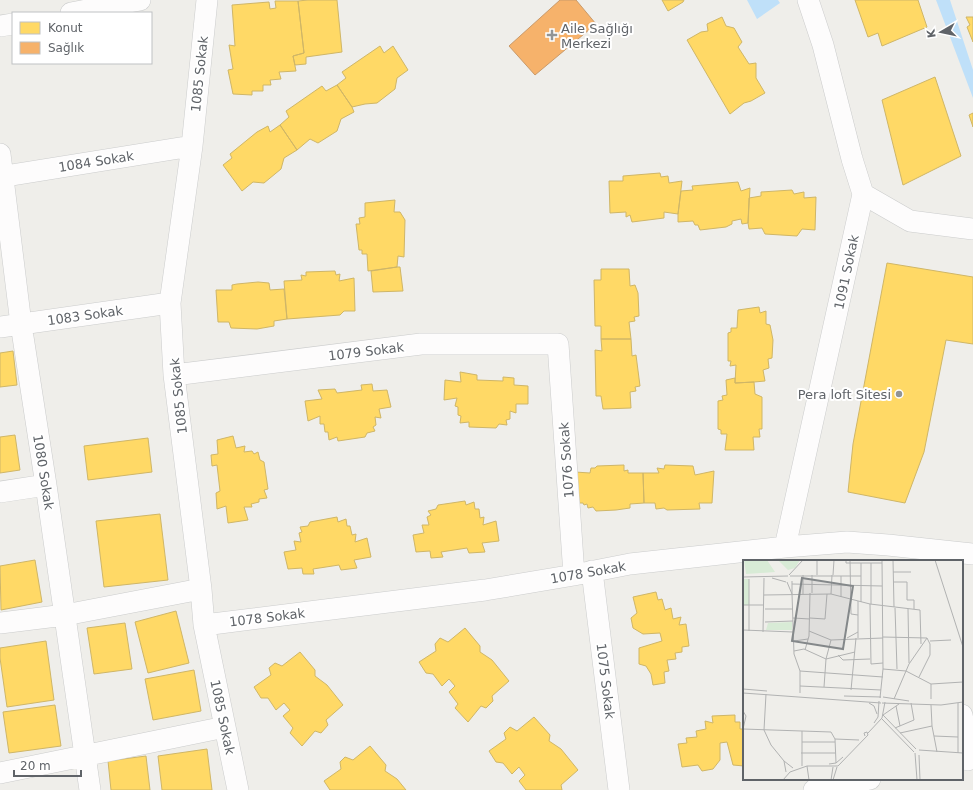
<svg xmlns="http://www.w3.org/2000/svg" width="973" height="790" viewBox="0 0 973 790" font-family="'DejaVu Sans',sans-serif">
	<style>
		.water { fill: #bfe0f9 }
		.homes { fill: #ffd966; stroke: #cfb667 }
		.health { fill: #f6b26b; stroke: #c99a6a }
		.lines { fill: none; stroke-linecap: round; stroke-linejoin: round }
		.minor-casing { stroke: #cbcccc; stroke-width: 22 }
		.minor { stroke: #fdfcfc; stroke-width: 21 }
		.poi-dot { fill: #919496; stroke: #fff; stroke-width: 1.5 }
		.labels { text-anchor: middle; stroke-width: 4; stroke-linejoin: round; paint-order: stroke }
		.poi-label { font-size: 13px; fill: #5f6368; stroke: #fff; text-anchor: start }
		.street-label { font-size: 13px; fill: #5f6368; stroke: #fff }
		.inset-road { fill: none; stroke: #b1b2b2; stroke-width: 1 }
		.view { fill: #84888a; fill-opacity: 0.15; stroke: #84888a; stroke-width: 2 }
		.inset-edge { fill: none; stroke: #5f6368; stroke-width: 2 }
	</style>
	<rect width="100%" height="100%" fill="#efeeea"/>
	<path class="water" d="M747,0H778L780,3L757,19Z
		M936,0H950L973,70V98Z"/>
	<path class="homes" d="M308,0H337L342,52L306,57V64L295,65L293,56L304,53L298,1Z
		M662,0H684L683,2L668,11Z
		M855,0H918L927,27L882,46L878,33L868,37Z
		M275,1H298L304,53L293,56L296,71L279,72L281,79L270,80L271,85H263V91H252V95L233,94L228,70L233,69L229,45L235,46L232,5L269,2L270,9L276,8Z
		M722,17L726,26L734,28L742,42L738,47L749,64L756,63V78L765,93L751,101L744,103L730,114L687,40L701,32L708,31L707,24Z
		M966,17H973V42L967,27L970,25Z
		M380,46L384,53L393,46L408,70L397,78L395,89L377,103L365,104L352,107L337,85L346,78L342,72Z
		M935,77L961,156L903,185L882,100Z
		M337,85L352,107L354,112L341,119L337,131L318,143L310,139L297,150L280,125L289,117L286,111L322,86L326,91Z
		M973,113V127L969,115Z
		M280,125L297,150L284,158L281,169L264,183L253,182L242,191L223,165L232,158L230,154L257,132L268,126L270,132Z
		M660,173L661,177L668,176L669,183L682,181L678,214L664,212V218L632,222L630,215L626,217V212L610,213L609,181H623V176Z
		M738,182L741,191L750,188L748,223L742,224L741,219L732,221V224L726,227L700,230L698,225H695L693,221L678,222V214L681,191L693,190L692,186Z
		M792,190L794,194L804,192V198L816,197L815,230L802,229L797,236L765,234L762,228L749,229L748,223L749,198L761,196V192Z
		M395,200L394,212H400L405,220L404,257L398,256L397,267L368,271L367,254H362V250H359L356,224H360L359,218L365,217V203Z
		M887,263L973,277V344L946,340L924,452L905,503L848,492L853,444Z
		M397,267H400L403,291L373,292L371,271Z
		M601,269H629L630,286L635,285L638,293L639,316L634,317L635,321L629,322L631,339H601V326H595L594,280H601Z
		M335,271L336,275L340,274L339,281L354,278L355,311H344L340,315L287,319L284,281L302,280L301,275L306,276V272Z
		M258,282L269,283L270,290L284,289L287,319L274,321V326L257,329L231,328L229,322H218L216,290H232V285L237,284Z
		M759,307L760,313L766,311V324L770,325L773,340L772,358L768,359L769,368L763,370L765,381L754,382L735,383L736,365L730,366L731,361H728V333L731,332V328H737L738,310Z
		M601,339H631L632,356L636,355L640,386L635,387L636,391L630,392L631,408L603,409L601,396H596L595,350L602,351Z
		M13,351L17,385L0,387V353Z
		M460,372L477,375V380L503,381V377L514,378V385L528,386V404H516V413L510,411V419L506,420L507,425L499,424L496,428L469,427V422L460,423L461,416L458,415V407L455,406L457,398L444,400L445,380L461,382Z
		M735,378V383L754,382L755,394L762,397V429H759L760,437H753L754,450H725L727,434H721V430L718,429V401L723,400L722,396L727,395L726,380Z
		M372,384L373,391L387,390L391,407L379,409L381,418L375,417L376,425L373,427L375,431L367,433L365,437L338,441L337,437L329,440L328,432H325L324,424H320V416L308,421L305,401L322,399L318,390L335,389L337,393L362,390L361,385Z
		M15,435L20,470L0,473V437Z
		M233,436L236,448L245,446L244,452L252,451L254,454L258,452L260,460L264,462L268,489L264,490L267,498L259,499V502L251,504L252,507H244L248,520L228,523L226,506L217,509L216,493L220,491L217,465L212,466L211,455L218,454L217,440Z
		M148,438L152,472L88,480L84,446Z
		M624,465V471L628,470V473H643L644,503L630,504V508L616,510L596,511L593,507L588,508L587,504L584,505L583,503H575V472L590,473L591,468H595L597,466Z
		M665,465L693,466L695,475L714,471L712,503H699L700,509L667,510L664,508L656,509L655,503H644L643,473H659L657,468L664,469Z
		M465,501L466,505L474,502L475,509H479L480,518L484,517L483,525L496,521L499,541L482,543L485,552L469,553L467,548L441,552L443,557L431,558L430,551L416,552L413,535L424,533L422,525H429L427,517L431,515L428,511L436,509L438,505Z
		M160,514L168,580L104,587L96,521Z
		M337,517L338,522L346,519L347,526H350L352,535L356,534L355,542L367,538L371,557L354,560L357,568L341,570L339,565L313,569L314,574H303L302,568L288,569L284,552L296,550L294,541L301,542L299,533L302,532L300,527L308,526L310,522Z
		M35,560L42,602L1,610L0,566Z
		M656,592L658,600L662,599L665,610L671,608L673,619L681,617L679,625L686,624L689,646L682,647V652L675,653L676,659L667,660L669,671L664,672L665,683L653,685L651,674L646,666L639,664V648L662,641L660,633L643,634L633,628L631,618L637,613L633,597Z
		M176,611L189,663L148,673L135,622Z
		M125,623L132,669L94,674L87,628Z
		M465,628L480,646V652L492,660L509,681L492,696L493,701L486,708L481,706L468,722L455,708L458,704L449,692L455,686L449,679L442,686L433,674L426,673L419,662L436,651L435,644L440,638L448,642Z
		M46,641L54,700L7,707L0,658V648Z
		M300,652L315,670V676L327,685L343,705L326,720L328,725L321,733L315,731L302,746L290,733L293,728L283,716L290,710L284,703L276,710L268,698H261L254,687L271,675L269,668L275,663L282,666Z
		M194,670L201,711L153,720L145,679Z
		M55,705L61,746L9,753L3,712Z
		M735,715V722H740V729H744V766L733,765L727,742L720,743V760L713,769L702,771L698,765L682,767L678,744L687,743L686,738L697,737L696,731L706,729L705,721L713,723L712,716Z
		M534,717L550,735L549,741L561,749L578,770L561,785L562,790H526L519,781L525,775L519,767L512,774L503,763L496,762L489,751L506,739L504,733L510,727L517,731Z
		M370,746L386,765L385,771L397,779L406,790H330L324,781L341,769L340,762L345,757L353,760Z
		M207,749L212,790H162L158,756Z
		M146,756L150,790H111L108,761Z"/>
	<path class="health" d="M560,0H576L596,24L535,75L509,46Z"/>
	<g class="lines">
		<defs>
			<path id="minor" d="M207,0L192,146L170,303L174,375L201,589L204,625L238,790
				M71,13L140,0
				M0,26L13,24
				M0,154L21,324L46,485L90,790
				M0,177L192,146
				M863,194L910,221L973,229
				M0,327L170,303
				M174,375L421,344H558L574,575
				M0,492L46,485
				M785,547L863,194L852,159L823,45L808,0
				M592,571L619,790
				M0,623L65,615L201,589
				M204,625L485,590L574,575L630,564L785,547L847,542L888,545L973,554
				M962,715L967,740L968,760
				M0,773L225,727
				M814,790L870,779"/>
		</defs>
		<use href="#minor" class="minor-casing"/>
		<use href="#minor" class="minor"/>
	</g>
	<g class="poi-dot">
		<path d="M550 29h4v4h4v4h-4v4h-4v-4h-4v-4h4z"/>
		<circle cx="899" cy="394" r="4"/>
	</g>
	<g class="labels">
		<g class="poi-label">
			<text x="561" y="33">Aile Sağlığı<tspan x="561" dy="15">Merkezi</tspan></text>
			<text x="891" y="399" text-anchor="end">Pera loft Sitesi</text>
		</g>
		<g class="street-label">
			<text transform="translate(199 74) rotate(-84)" y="5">1085 Sokak</text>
			<text transform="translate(96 161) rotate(-9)" y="5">1084 Sokak</text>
			<text transform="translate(846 272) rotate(-78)" y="5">1091 Sokak</text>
			<text transform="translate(85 315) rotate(-8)" y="5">1083 Sokak</text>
			<text transform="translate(366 351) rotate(-7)" y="5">1079 Sokak</text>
			<text transform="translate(178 396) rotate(-96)" y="5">1085 Sokak</text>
			<text transform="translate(566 460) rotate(-94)" y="5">1076 Sokak</text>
			<text transform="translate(44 472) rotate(81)" y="5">1080 Sokak</text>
			<text transform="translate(588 572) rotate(-10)" y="5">1078 Sokak</text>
			<text transform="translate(267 617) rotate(-7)" y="5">1078 Sokak</text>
			<text transform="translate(606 681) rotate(83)" y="5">1075 Sokak</text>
			<text transform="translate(223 717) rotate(78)" y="5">1085 Sokak</text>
		</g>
	</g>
	<g transform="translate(743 560)">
		<rect width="220" height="220" fill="#efeeea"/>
		<path d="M1,0H24L32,12L3,14ZM35,0H57L52,8L45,10ZM0,19H6V45H0ZM49,62V70H23L25,63Z" fill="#d8ebd6"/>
		<path class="inset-road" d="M74,0V15M103,0V3H139M107,0L108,54L115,55M150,0L151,47M192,0L220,87M118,3V42M150,12H168M46,15L60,0M60,15V34M69,15V33M90,15L91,0M47,16H118M98,16V37M0,17L45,16M29,18L43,22M6,19V71M44,22L49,34V21M150,22H164V40H171V49M49,24L139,26M49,34L51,94L57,111V133M88,34L89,15M21,35L88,34L127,44L177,50L178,84M115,41V78M127,44L128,104L140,103M128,44V3M0,45H21M152,48L154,109M22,49H50M165,49L166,103M50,58L67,59M67,58L82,59L84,34M22,62L50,61M0,70L50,72M66,71L88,80L140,78M20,72L21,18M140,77L184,78M104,78L115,72M51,81L65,79M187,81L208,80M62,90L66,76L67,33M51,91L61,89L83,99L112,92M95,95L100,100L127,99M140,109L163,111L188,124L220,122M57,111L140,117M176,117L187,95V84L184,78M188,124V139M57,126L138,130M81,127L83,99L88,80M0,129L24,131M108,130L113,78M0,133L138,143M23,134L21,170L28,185L41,201M101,136L138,137M140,137L166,141M137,138L140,109L139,0M151,139L166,104L184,78M126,143L131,146L134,154M139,143L198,145L220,142M215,143V193M188,145L189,166L194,192M153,146L157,166M0,151L3,156L0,169M140,155L173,189M140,155L156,144M139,159L171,192M131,163L135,157L136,141M152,168L171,160L168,143M0,169L88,172L92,179L93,203M125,173L139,158L142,142M157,173L189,166M191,176L215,177M92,179L116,180M59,182H92M176,190L220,193M58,193H93M172,193L174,220M176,195L177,220M86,204L93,203L100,197M59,206V171M64,206L66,220M43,212L41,201L50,208M40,220L47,212L64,206H95L125,175L124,172L121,173L122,176M88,220L90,207M90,220L94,207"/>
		<path class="view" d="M59,18L110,26L100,89L49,81Z"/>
		<rect width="220" height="220" class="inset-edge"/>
	</g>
	<rect x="12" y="12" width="140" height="52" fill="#ffffff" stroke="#bfc1c3"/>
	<rect x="20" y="22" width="20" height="12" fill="#ffd966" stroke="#bfc1c3"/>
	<text x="48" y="32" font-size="12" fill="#5f6368">Konut</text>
	<rect x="20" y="42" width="20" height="12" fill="#f6b26b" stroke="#bfc1c3"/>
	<text x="48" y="52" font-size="12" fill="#5f6368">Sağlık</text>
	<g transform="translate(941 32) rotate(261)" stroke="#ffffff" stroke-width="3" paint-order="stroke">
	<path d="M0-3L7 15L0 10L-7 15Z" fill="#5f6368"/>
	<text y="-6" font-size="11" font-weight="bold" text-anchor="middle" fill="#5f6368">K</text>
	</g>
	<path d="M14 770v6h67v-6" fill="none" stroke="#5f6368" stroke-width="2"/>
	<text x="20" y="770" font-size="12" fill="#5f6368" stroke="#ffffff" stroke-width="3" paint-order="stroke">20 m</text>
</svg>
